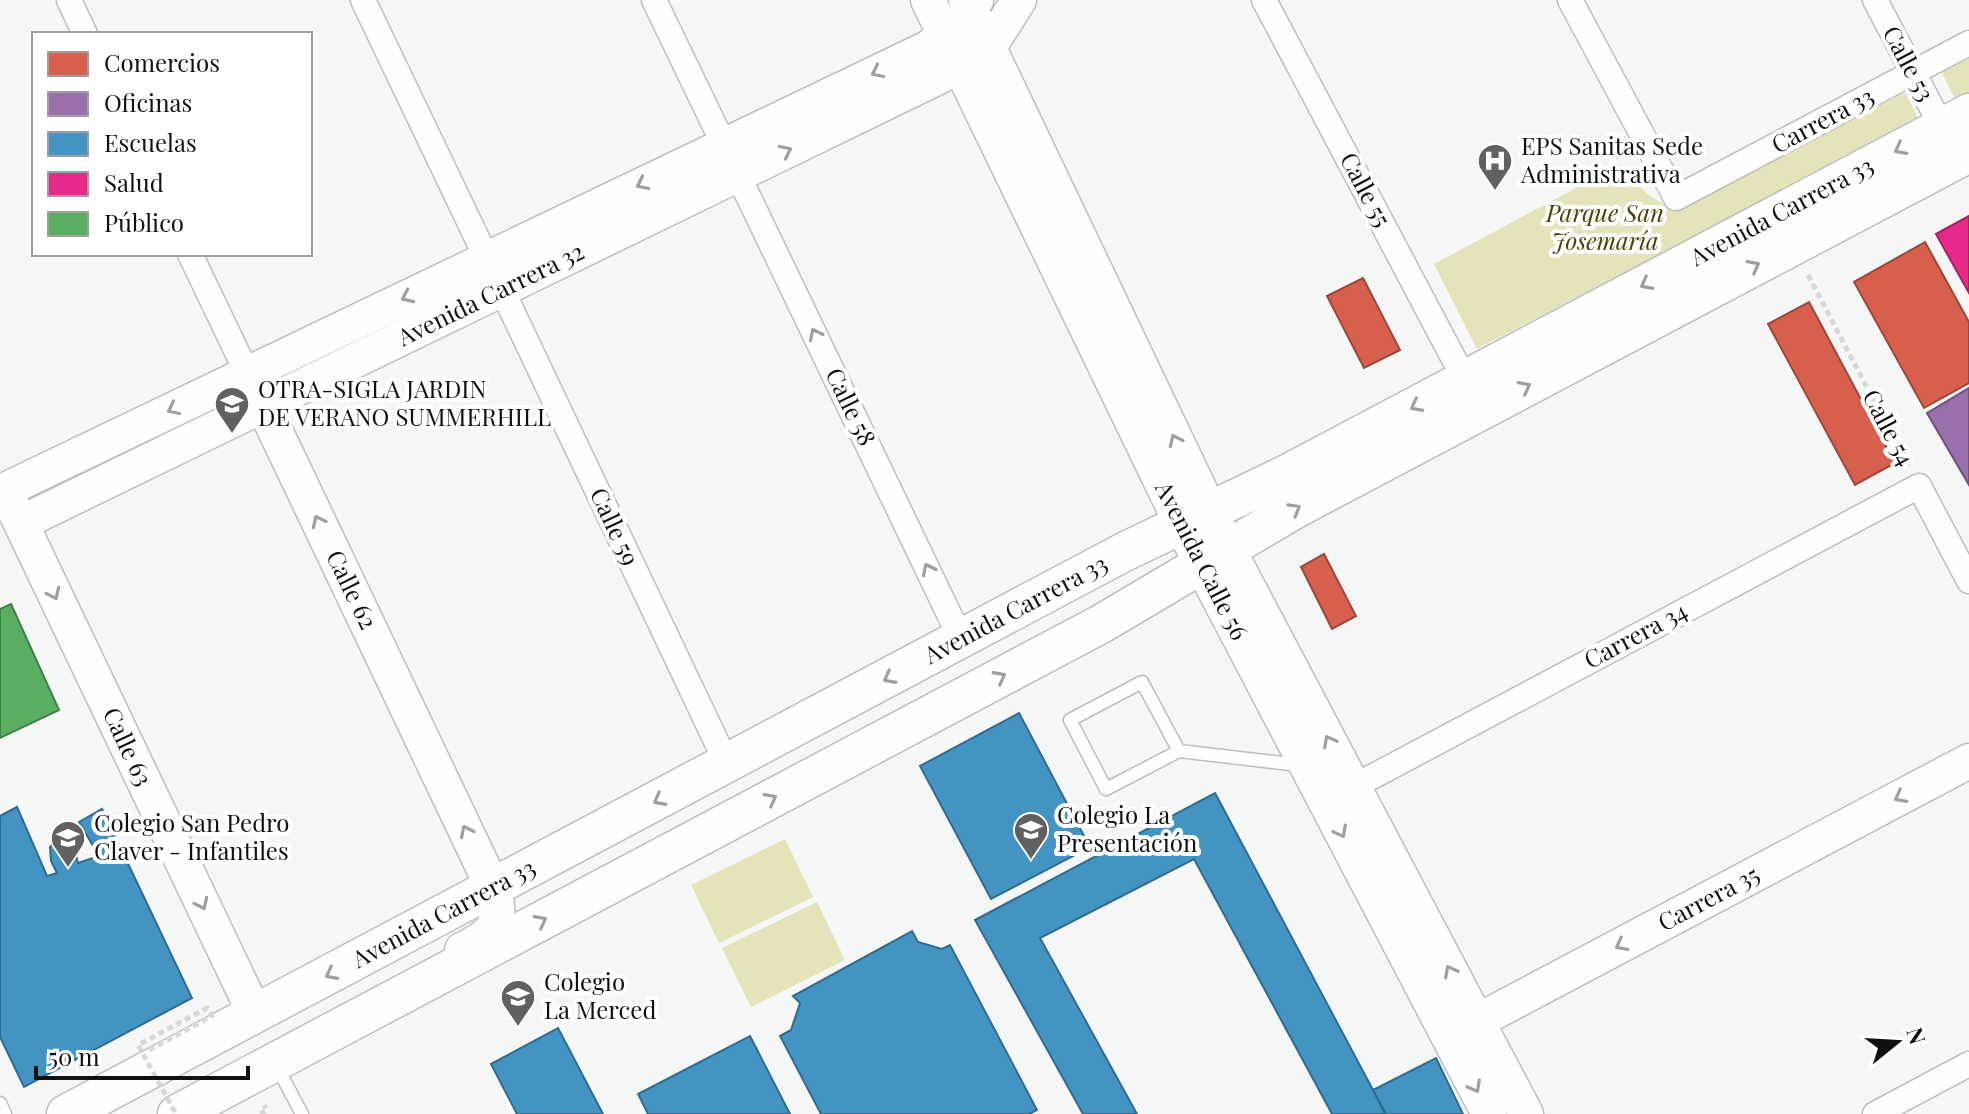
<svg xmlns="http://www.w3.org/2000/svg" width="1969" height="1114" viewBox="0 0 1969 1114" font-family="'Playfair Display',serif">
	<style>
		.green { fill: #e4e3b9 }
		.shops { fill: #d6604d; stroke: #9a483b; stroke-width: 2 }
		.offices { fill: #9970ab; stroke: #70537c; stroke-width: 2 }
		.schools { fill: #4393c3; stroke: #336c8d; stroke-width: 2 }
		.health { fill: #e7298a; stroke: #a62265; stroke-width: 2 }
		.public { fill: #5aae61; stroke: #447f49; stroke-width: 2 }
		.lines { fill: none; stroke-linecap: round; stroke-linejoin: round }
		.lane-casing { stroke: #bdbfbe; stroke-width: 15 }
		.street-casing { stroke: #bdbfbe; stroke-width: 27 }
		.secondary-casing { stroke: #bdbfbe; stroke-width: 37 }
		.primary-casing { stroke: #bdbfbe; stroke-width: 41 }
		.path { stroke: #d8d8d8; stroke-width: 5; stroke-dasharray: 6 4; stroke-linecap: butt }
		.lane { stroke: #fefefe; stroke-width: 12 }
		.street { stroke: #fefefe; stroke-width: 24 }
		.secondary { stroke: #fefefe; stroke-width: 34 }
		.primary { stroke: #fefefe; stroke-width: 38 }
		.path-bridge { stroke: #d8d8d8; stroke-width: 5; stroke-dasharray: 6 4; stroke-linecap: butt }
		.oneway { stroke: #9e9f9f }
		.labels { text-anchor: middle; stroke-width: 8; stroke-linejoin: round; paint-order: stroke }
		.street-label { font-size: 24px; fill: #0f1010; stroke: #fff }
		.poi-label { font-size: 24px; fill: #0f1010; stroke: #fff; text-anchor: start }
		.park-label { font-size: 24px; font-style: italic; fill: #474202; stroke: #fff }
	</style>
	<rect width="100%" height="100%" fill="#f5f7f6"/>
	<path class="green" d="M1969,58V97L1957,103L1942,73Z
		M1905,93L1919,119L1477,349L1434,264L1621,164L1647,194L1673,210Z
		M785,839L813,897L719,943L691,885Z
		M817,902L845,960L751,1007L722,948Z"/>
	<path class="shops" d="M1925,242L1969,322V383L1924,408L1854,282Z
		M1363,278L1400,350L1364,368L1327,296Z
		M1809,302L1895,463L1855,485L1768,324Z
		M1324,554L1356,616L1332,629L1301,567Z"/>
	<path class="offices" d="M1969,388V485L1927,413Z"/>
	<path class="schools" d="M1019,713L1090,847L991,899L920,766Z
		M1215,793L1373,1090L1385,1114H1332L1194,859L1040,938L1137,1114H1083L975,920Z
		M17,807L47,876L57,873L51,861L50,847L58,838L73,844L78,863L99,856L79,822L102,809L192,998L24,1087L0,1037V816Z
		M912,931L918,942L942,949L950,945L1037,1110L1029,1114H821L780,1036L791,1030L800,1003L793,996Z
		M558,1028L603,1114H517L491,1064Z
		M750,1036L790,1114H648L638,1094Z
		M1436,1058L1463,1114H1386L1373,1090Z"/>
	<path class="health" d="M1969,216V293L1936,234Z"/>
	<path class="public" d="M11,604L59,710L0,738V609Z"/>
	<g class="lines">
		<defs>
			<path id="lane" d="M1142,682L1179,751L1106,789L1070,720Z
				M1179,751L1299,765
				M276,1065L302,1114
				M0,1103L5,1114"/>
			<path id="street" d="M69,0L85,34
				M363,0L487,259
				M654,0L724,145
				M1264,0L1465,380
				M1570,0L1676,198L1969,43
				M1875,0L1942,127
				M738,175L961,639
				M190,254L247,373
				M502,290L727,764
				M1353,787L1919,486L1969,581
				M1875,1114L1969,1064"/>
			<path id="secondary" d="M928,0L1201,564L1489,1114
				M966,0L1228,549L1526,1114
				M253,384L493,888C504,924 494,934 462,950
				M21,523L961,66L989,47L1019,0
				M255,1014L5,490L928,48L955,29L976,0
				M1457,1032L1969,761"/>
			<path id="primary" d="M66,1114L1124,552L1285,475L1969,113
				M177,1114L1101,624L1297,508L1969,153"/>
		</defs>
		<use href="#lane" class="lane-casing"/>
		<use href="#street" class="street-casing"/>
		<use href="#secondary" class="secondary-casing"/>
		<use href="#primary" class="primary-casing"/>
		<path class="path" d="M1808,275L1908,466
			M260,1114L267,1110L264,1105"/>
		<use href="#lane" class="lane"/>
		<use href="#street" class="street"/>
		<use href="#secondary" class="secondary"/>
		<use href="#primary" class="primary"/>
		<path class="path-bridge" d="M149,1050L212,1016L207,1008L138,1045L176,1114"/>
	</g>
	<defs><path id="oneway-chevron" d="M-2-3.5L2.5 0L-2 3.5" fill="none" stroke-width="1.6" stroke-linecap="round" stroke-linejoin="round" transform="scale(2)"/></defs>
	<g class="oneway">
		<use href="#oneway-chevron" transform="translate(877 72) rotate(154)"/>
		<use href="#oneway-chevron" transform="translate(1900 149) rotate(152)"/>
		<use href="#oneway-chevron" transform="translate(786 151) rotate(-26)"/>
		<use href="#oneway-chevron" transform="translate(642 184) rotate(154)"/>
		<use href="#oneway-chevron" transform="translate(1754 266) rotate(-28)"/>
		<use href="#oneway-chevron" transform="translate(1646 284) rotate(152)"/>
		<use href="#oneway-chevron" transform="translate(407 297) rotate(155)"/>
		<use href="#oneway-chevron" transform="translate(815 334) rotate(-116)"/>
		<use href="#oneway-chevron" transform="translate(1525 387) rotate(-28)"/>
		<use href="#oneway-chevron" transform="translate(1416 406) rotate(152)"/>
		<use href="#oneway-chevron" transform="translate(173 409) rotate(154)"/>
		<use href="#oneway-chevron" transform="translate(1175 440) rotate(-115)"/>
		<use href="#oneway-chevron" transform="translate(1295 509) rotate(-30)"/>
		<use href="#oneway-chevron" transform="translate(318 521) rotate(-116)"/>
		<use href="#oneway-chevron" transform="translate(928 569) rotate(-116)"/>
		<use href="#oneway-chevron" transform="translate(54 594) rotate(65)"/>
		<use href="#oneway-chevron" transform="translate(1000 677) rotate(-28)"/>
		<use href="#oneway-chevron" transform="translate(889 678) rotate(152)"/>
		<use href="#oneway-chevron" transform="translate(1329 741) rotate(-118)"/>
		<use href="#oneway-chevron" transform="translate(1900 797) rotate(152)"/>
		<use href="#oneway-chevron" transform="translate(771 799) rotate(-28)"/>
		<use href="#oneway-chevron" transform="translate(659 800) rotate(152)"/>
		<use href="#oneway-chevron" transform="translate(466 831) rotate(-116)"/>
		<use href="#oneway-chevron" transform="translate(1341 832) rotate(62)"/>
		<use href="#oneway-chevron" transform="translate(202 904) rotate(65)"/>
		<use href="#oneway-chevron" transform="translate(541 921) rotate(-28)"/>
		<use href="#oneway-chevron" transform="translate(1621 945) rotate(152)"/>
		<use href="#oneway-chevron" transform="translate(1450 971) rotate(-118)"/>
		<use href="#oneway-chevron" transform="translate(331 974) rotate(152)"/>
		<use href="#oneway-chevron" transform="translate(1475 1087) rotate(62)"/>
	</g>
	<defs>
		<symbol id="hospital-pin" viewBox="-11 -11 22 30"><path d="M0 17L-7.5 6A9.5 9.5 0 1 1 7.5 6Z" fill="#606160" stroke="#fff"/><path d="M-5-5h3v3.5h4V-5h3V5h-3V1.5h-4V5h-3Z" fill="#fff"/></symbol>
		<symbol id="school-pin" viewBox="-11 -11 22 30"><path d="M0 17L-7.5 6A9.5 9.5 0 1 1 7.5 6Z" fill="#606160" stroke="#fff"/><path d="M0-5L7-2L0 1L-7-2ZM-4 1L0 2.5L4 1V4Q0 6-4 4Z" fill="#fff"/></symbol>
	</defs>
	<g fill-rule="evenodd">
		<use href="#hospital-pin" x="1475" y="141" width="40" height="54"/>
		<use href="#school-pin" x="212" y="384" width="40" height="54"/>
		<use href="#school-pin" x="1011" y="810" width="40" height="54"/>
		<use href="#school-pin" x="48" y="818" width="40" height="54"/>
		<use href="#school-pin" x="498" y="977" width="40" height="54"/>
	</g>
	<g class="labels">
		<g class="street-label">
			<text transform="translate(1908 64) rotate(62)" y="8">Calle 53</text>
			<text transform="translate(1823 121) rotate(-28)" y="8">Carrera 33</text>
			<text transform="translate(1365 190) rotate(62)" y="8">Calle 55</text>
			<text transform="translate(1782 212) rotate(-28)" y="8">Avenida Carrera 33</text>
			<text transform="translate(491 295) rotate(-26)" y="8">Avenida Carrera 32</text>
			<text transform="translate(850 407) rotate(64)" y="8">Calle 58</text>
			<text transform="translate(1888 428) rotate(62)" y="8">Calle 54</text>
			<text transform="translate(614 527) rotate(65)" y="8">Calle 59</text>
			<text transform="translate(1201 561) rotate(63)" y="8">Avenida Calle 56</text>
			<text transform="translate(351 590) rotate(64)" y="8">Calle 62</text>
			<text transform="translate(1016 610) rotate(-28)" y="8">Avenida Carrera 33</text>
			<text transform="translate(1636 636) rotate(-28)" y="8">Carrera 34</text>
			<text transform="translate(127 747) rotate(65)" y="8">Calle 63</text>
			<text transform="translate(1709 899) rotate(-28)" y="8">Carrera 35</text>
			<text transform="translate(444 914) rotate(-28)" y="8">Avenida Carrera 33</text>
		</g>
		<g class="poi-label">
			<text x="1521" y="155">EPS Sanitas Sede<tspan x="1521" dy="28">Administrativa</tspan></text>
			<text x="258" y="398">OTRA-SIGLA JARDIN<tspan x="258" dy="28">DE VERANO SUMMERHILL</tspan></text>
			<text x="1057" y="824">Colegio La<tspan x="1057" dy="28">Presentación</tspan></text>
			<text x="94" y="832">Colegio San Pedro<tspan x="94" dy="28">Claver - Infantiles</tspan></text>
			<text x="544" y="991">Colegio<tspan x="544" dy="28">La Merced</tspan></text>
		</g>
		<g class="park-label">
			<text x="1605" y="222">Parque San<tspan x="1605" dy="28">Josemaría</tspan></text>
		</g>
	</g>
	<rect x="32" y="32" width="280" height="224" fill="#ffffff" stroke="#9f9f9f" stroke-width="2"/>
	<rect x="48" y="52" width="40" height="24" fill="#d6604d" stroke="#9f9f9f" stroke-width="2"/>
	<text x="104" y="72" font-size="24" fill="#0f1010">Comercios</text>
	<rect x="48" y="92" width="40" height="24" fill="#9970ab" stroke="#9f9f9f" stroke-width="2"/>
	<text x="104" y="112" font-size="24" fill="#0f1010">Oficinas</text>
	<rect x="48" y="132" width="40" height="24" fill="#4393c3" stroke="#9f9f9f" stroke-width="2"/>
	<text x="104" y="152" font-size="24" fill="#0f1010">Escuelas</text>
	<rect x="48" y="172" width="40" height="24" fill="#e7298a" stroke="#9f9f9f" stroke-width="2"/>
	<text x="104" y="192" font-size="24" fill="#0f1010">Salud</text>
	<rect x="48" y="212" width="40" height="24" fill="#5aae61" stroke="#9f9f9f" stroke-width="2"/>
	<text x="104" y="232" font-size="24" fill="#0f1010">Público</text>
	<g transform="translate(1897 1042) rotate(72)" stroke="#ffffff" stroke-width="6" paint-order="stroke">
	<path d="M0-6L14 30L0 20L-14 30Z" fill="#0f1010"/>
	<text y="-12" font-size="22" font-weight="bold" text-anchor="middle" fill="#0f1010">N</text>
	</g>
	<path d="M36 1066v12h212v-12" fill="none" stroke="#0f1010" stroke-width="4"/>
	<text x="48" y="1066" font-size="24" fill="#0f1010" stroke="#ffffff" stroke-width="6" paint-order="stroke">50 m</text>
</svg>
